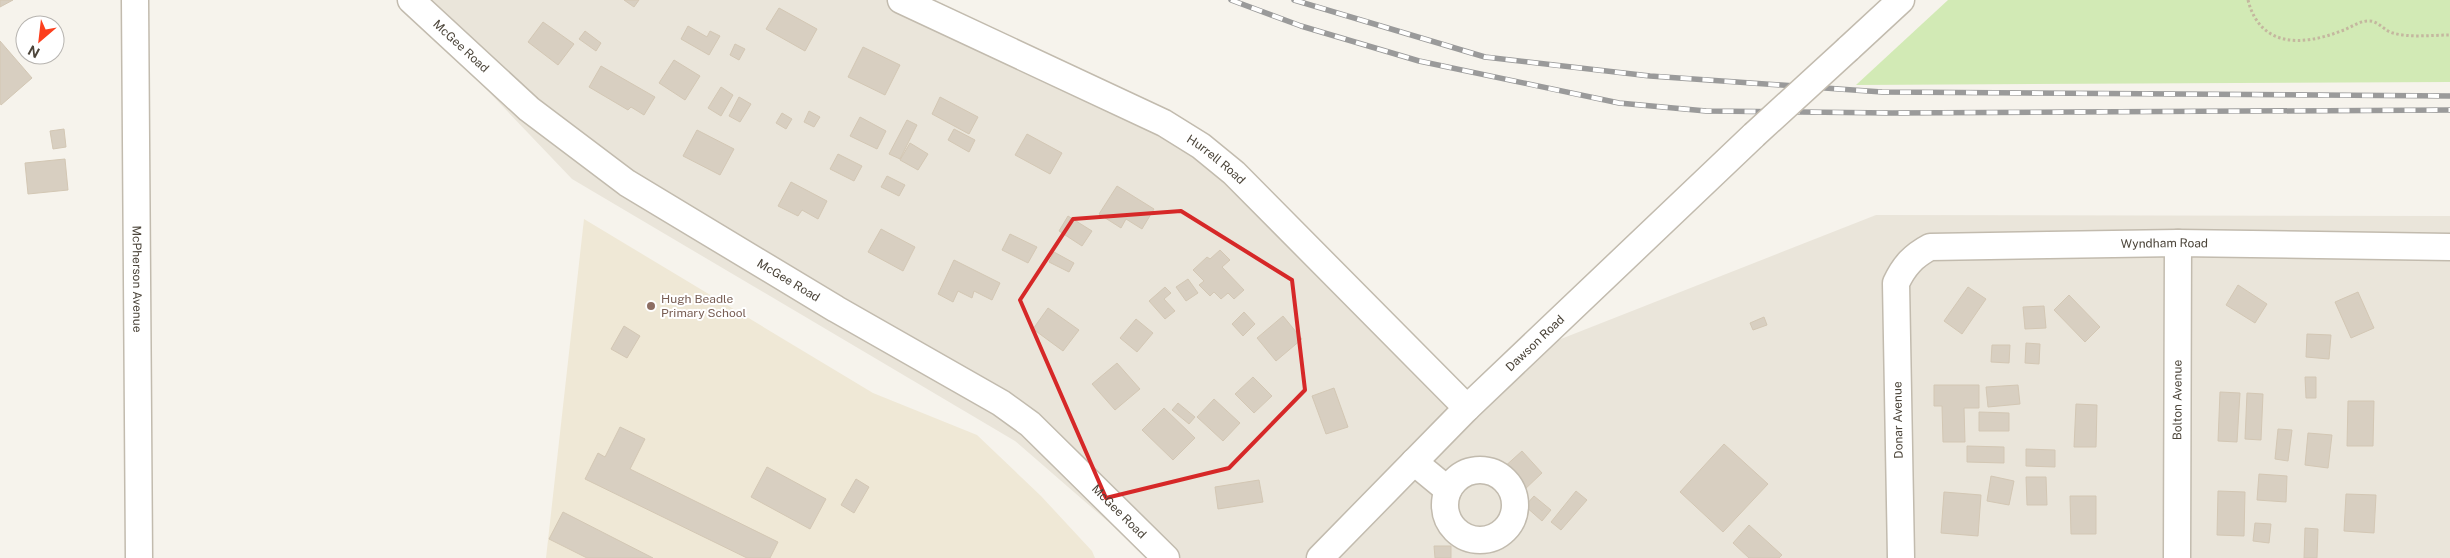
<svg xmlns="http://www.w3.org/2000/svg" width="2450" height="558" viewBox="0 0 2450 558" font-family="'Public Sans',sans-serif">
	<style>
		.residential { fill: #eae5da }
		.education { fill: #efe8d6 }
		.green { fill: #d2eab5 }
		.building { fill: #d8cfc1; stroke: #d3c7b4 }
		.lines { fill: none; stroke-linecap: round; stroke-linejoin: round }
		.minor-casing { stroke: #c2bbae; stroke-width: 29 }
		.path { stroke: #c4b79f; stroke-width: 3; stroke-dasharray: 2.5 2.5; stroke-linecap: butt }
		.minor { stroke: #fff; stroke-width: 26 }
		.rail-casing { stroke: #9a9a9a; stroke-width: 5.5 }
		.rail { stroke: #fff; stroke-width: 4; stroke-dasharray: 11; stroke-linecap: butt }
		.minor-bridge-casing { stroke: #c2bbae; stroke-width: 29; stroke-linecap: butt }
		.minor-bridge { stroke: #fff; stroke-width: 26 }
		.marked { fill: none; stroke: #d62828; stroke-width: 4; stroke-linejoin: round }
		.education-dot { fill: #8d6e63; stroke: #fff; stroke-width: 2 }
		.labels { text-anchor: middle; stroke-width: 4; stroke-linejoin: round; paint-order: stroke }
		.street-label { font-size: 12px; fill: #4b4439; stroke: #fff }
		.education-label { font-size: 12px; fill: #785e54; stroke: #fff; text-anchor: start }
	</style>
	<rect width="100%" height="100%" fill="#f6f3ec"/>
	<path class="residential" d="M401,0H887L1165,130L1197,151L1468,414L1538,348L1876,215L2450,216V558H1150L1015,441L572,179Z"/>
	<path class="education" d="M584,219L873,393L977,435L1041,496L1092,551L1095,558H546Z"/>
	<path class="green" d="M1948,0H2450V82L1856,85Z"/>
	<path class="building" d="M0,0H13L0,7Z
		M624,0H639L634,7Z
		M779,8L817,29L805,51L766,29Z
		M543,22L574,44L558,65L528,42Z
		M688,26L707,37L710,31L720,36L709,55L681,39Z
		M585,31L601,43L596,51L579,39Z
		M0,41L32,78L1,105L0,103Z
		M735,44L745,49L739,60L730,55Z
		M863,47L900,65L885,95L848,77Z
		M674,60L700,76L685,100L659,83Z
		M601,66L655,97L644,115L631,107L628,110L589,87Z
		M721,87L733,95L721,116L708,108Z
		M739,97L751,104L740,122L729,116Z
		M940,97L978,117L969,134L932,114Z
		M809,111L820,117L814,127L804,122Z
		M782,113L792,119L786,129L776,123Z
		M860,117L886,131L877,149L850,136Z
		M907,120L917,125L900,159L889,154Z
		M64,129L66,147L53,149L50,131Z
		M954,129L975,140L969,152L948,140Z
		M697,130L734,149L720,175L683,156Z
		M1027,134L1062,153L1050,174L1015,155Z
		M910,143L928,154L918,170L900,160Z
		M838,154L862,166L854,181L830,169Z
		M65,159L68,190L28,194L25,163Z
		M887,176L905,185L899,196L881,187Z
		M791,182L827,201L818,219L802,210L798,216L778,206Z
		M1117,186L1154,209L1142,229L1126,219L1121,228L1099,214Z
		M1068,216L1092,231L1082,246L1059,231Z
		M881,229L915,247L903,271L868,252Z
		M1010,234L1037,247L1028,263L1002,250Z
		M1220,250L1230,260L1222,267L1244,290L1234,299L1228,293L1221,299L1214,292L1210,296L1199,285L1204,281L1193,270L1207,257L1210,259Z
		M1054,252L1074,263L1069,272L1049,262Z
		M954,260L1000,283L992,300L974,291L972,298L958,291L953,302L938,294Z
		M1188,279L1198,293L1186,301L1176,287Z
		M2238,285L2267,304L2255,323L2226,305Z
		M1165,287L1171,293L1164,299L1175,311L1165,319L1149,301Z
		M1968,287L1986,299L1962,334L1944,321Z
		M2358,292L2374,328L2351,338L2335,302Z
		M2069,295L2100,327L2085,342L2054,310Z
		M2044,306L2046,328L2025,329L2023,307Z
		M1048,308L1079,330L1063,351L1033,329Z
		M1244,312L1255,324L1243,336L1232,324Z
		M1283,316L1302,339L1276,361L1257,338Z
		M1764,317L1767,325L1753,330L1750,323Z
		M1136,319L1153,333L1137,352L1120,338Z
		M624,326L640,336L627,358L611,349Z
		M2307,334L2331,335L2329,359L2306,357Z
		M2026,343L2040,344L2039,364L2025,363Z
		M1992,345H2010L2009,363L1991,362Z
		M1117,363L1140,389L1115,410L1092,384Z
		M1253,377L1272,396L1254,413L1235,394Z
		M2305,377H2316V398H2306Z
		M1934,385H1979V408H1964L1965,442H1943L1942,406H1934Z
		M2018,385L2020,404L1988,407L1986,387Z
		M1334,388L1348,427L1326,434L1312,396Z
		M2220,392L2240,393L2237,442L2218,441Z
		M2247,393L2263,394L2261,440L2245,439Z
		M1214,399L1240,423L1223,441L1197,417Z
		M2348,401H2374L2373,446H2347Z
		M1178,403L1195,417L1189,424L1172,410Z
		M2076,404L2097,405L2096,447H2074Z
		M1164,408L1195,438L1173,460L1142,430Z
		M1979,412L2009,413V431H1979Z
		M620,427L645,439L630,469L778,542L770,558H747L585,479L598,453L605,457Z
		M2278,429L2292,430L2288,461L2275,459Z
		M2308,433L2332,435L2328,468L2305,465Z
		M1724,444L1768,484L1723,532L1680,492Z
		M1967,446L2004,447V463L1967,462Z
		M2026,449L2055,450V467L2026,466Z
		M1522,451L1542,473L1522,492L1502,469Z
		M767,467L826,499L810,529L751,497Z
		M2259,474L2287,476L2286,502L2257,500Z
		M1991,476L2014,481L2009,505L1987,501Z
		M2026,477H2046L2047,505H2027Z
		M856,479L869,487L854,513L841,505Z
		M1259,480L1263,502L1218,509L1215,487Z
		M1576,491L1587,500L1561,530L1551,522Z
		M2218,491L2245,492L2244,536L2217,535Z
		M1944,492L1981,495L1978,536L1941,533Z
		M2346,494L2376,495L2374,533L2344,531Z
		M1534,496L1551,510L1542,521L1525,506Z
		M2070,496H2096V534H2071Z
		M563,512L653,558H587L549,539Z
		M2255,523L2271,524L2269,543L2253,541Z
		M1749,525L1782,555L1779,558H1749L1733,543Z
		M2305,528L2318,529L2317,558H2304Z
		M1434,546H1451V558H1435Z"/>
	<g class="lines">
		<defs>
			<g id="minor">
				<path id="s1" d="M135,0L139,558"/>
				<path id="s2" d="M411,0L529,109L627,183L836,309L1001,403L1030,424L1166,558"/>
				<path id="s3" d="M901,0L1164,123L1201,146L1234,173L1467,408"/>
				<path d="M1848,49L1901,0"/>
				<path d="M1414,462L1448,490"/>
				<circle cx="1480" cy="505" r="35"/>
				<path id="s4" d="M1320,558L1467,408L1754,135"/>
				<path id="s5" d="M1901,558L1896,283C1904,266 1913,256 1930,247L2178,243L2450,247"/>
				<path id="s6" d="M2177,558L2178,243"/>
			</g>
		</defs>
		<use href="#minor" class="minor-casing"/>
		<path class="path" d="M2248,0C2260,48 2303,46 2341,31C2351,28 2358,21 2369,21C2379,21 2384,31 2393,33C2410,38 2432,35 2450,35"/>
		<use href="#minor" class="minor"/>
		<defs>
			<path id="rail" d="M1231,0L1301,26L1419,61L1619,103L1706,111L1892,113L2450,110
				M1294,0L1485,57L1650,76L1882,92L2450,96"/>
		</defs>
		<use href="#rail" class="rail-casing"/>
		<use href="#rail" class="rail"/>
		<defs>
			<path id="minor-bridge" d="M1754,135L1848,49"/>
		</defs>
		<use href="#minor-bridge" class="minor-bridge-casing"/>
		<use href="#minor-bridge" class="minor-bridge"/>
	</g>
	<path class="marked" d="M1181,211L1292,280L1305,390L1229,468L1106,498L1020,300L1073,219Z"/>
	<circle class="education-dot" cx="651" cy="306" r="5"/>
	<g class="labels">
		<g class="street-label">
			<text dy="4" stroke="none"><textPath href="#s2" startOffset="68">McGee Road</textPath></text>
			<text dy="4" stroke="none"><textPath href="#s3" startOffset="354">Hurrell Road</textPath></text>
			<text dy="4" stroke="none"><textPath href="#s5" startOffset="560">Wyndham Road</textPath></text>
			<text dy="4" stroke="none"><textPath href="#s1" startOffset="279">McPherson Avenue</textPath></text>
			<text dy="4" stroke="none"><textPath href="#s2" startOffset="472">McGee Road</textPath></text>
			<text dy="4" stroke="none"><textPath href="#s4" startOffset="304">Dawson Road</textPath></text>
			<text dy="4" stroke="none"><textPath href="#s6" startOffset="158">Bolton Avenue</textPath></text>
			<text transform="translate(1898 420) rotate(-91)" y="4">Donar Avenue</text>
			<text dy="4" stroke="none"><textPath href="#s2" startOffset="878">McGee Road</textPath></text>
		</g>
		<g class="education-label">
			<text x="661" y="303">Hugh Beadle<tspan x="661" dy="14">Primary School</tspan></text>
		</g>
	</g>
	<g transform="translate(40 40) rotate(208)"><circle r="24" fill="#ffffff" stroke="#b7b4b0"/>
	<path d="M0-4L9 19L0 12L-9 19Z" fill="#fc3f1d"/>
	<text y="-8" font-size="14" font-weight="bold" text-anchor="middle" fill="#4b4439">N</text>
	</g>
</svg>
